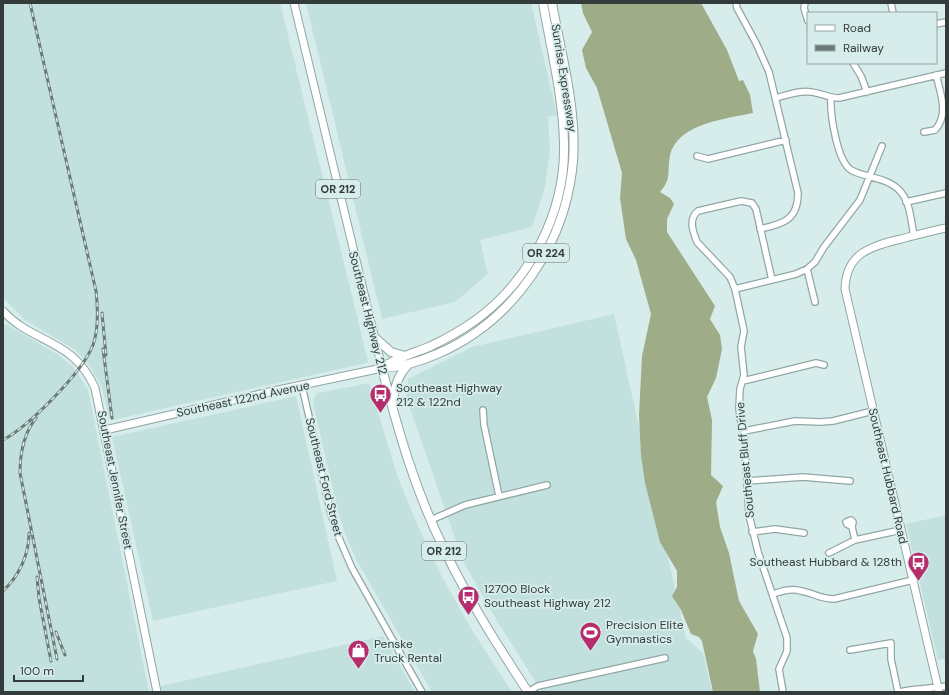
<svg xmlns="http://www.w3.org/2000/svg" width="949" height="695" viewBox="0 0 949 695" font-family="'DM Sans',sans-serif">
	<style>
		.built { fill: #c2e1de }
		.forest { fill: #9fac88 }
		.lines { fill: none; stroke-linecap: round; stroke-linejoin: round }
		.minor-casing { stroke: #92a7a5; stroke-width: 8 }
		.major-casing { stroke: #92a7a5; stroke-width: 9 }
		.highway-casing { stroke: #92a7a5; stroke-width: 10 }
		.minor { stroke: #fff; stroke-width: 5.5 }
		.major { stroke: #fff; stroke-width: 7 }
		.highway { stroke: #fff; stroke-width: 8 }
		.rail-casing { stroke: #6b7977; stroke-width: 3 }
		.rail { stroke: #d6edeb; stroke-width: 1.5; stroke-dasharray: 4.5; stroke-linecap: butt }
		.labels { text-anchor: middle; stroke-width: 3.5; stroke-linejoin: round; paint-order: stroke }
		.shield { fill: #d6edeb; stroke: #647170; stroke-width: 1 }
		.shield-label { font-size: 11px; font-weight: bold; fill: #333c3b }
		.street-label { font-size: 12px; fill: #333c3b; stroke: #d6edeb }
		.poi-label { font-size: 12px; fill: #333c3b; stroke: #d6edeb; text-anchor: start }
	</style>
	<rect width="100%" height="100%" fill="#d6edeb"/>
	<path class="built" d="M3,3H280L368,361L366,363L113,420L109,418L102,388L89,364L74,349L25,320L3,298Z
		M306,3H531L557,115L548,117L550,151L545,187L532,227L480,240L488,274L455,302L382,319Z
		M614,314L686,638L703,653L712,692H542L497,621L463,561L406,397L408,379L472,347Z
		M3,324L8,325L60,356L73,367L88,390L149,692H3Z
		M369,383L398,478L418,526L441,575L472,630L512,692H432L357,561L345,534L338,511L313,403L314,398L318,393Z
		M296,396L337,581L153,621L112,437Z
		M946,515V658L938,660L906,524Z
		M383,636L415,692H162L161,686Z"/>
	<path class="forest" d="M581,3H701L727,50L739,81L743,80L750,95L753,113C726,119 678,123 670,155C667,171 672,179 660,192L670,198L674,204L667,219V232L715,306L710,319L720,335L722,349L716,378L707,397L712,420L711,475L723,486L716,502L720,527L729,553L739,601L758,634L753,651L756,659L760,692H713L702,641L699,637L691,634L681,610L672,596L677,587V571L660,542L645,483L641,455L639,415L642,356L651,314L636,260L626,239L620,198L622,173L597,88L586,68L582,50L592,32L583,13Z"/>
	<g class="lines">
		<defs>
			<path id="minor" d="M736,3L737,8L756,43L769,72L798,193C798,220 783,224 760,229
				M805,3L804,8L808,21
				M891,3L893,13
				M936,24L946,22
				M853,63L861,76L867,92
				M776,98C787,95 800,90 811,92C821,93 829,98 839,98L946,73
				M831,98C830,114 837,161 851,170C865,178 887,177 899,190C910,200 911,221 914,236
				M924,132L935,130C949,115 941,94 936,75
				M697,156L708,159L786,140
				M906,202L946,193
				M807,269L815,302
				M772,280L756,209L752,203L741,201L698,211C688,219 693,232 697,242L730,277L735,289L744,331L741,347L744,375L740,389L739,408L740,418L744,431L749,515L758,552L787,638V651L779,669L783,692
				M735,289L796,274L807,269L815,262L824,247L860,200L882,146
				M743,381L816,363L824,365
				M302,386L331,514L339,538L352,568L422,692
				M483,410L484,425L499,496
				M744,431L795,421L820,422L833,421L873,411
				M747,481L803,477L850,481
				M431,520L465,505L547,485
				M852,527L847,524L846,522L851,520L853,522L852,527L855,540
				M752,532L775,529L804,533
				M829,553L855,540L901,530
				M773,594C782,591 791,588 801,591C813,593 821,599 834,599L913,580
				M850,650L891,643V659L898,692
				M528,692L538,686L665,658
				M900,692C915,688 930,689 946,686"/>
			<path id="major" d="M3,311C33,344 73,338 95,388L157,692
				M105,430L269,392L382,368L294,3
				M939,692L845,289C846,253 871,246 901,239C916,235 931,231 946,228"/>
			<path id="highway" d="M374,337L391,352L405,356
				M382,368C401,367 419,362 437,354C514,321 566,244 573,161C577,109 561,54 552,3
				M382,368C397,357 415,353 431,346C446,339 460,331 473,322C530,282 566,212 564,143C563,96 551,49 543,3
				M382,368C398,431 416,493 445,551C469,601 498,646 528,692
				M392,405C395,389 396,377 408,365"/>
		</defs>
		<use href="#minor" class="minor-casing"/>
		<use href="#major" class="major-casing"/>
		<use href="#highway" class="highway-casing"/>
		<use href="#minor" class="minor"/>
		<use href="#major" class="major"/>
		<use href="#highway" class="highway"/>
		<defs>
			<path id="rail" d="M102,313L106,355
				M103,349L112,418
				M36,418C24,433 20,453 20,473L57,659
				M3,440C29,426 82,373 93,345C99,328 98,309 96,291L30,3
				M37,577L39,598L51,661
				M3,591C19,576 29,555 29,533
				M56,632L65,655"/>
		</defs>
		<use href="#rail" class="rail-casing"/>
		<use href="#rail" class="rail"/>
	</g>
	<defs>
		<symbol id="bus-pin" viewBox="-11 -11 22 30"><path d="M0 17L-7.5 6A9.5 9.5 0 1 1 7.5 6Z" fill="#b62d6d" stroke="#d6edeb"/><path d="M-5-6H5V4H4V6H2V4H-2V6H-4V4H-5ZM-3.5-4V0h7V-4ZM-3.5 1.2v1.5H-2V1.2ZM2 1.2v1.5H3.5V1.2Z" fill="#fff"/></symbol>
		<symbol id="stadium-pin" viewBox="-11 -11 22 30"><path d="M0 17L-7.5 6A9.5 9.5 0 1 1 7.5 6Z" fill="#b62d6d" stroke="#d6edeb"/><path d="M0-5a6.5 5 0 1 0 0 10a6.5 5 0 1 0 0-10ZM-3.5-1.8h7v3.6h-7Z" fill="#fff"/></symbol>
		<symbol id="shop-pin" viewBox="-11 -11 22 30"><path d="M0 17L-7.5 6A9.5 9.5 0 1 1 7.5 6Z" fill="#b62d6d" stroke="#d6edeb"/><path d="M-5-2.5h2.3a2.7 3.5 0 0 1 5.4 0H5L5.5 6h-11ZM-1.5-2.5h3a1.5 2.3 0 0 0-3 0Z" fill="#fff"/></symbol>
	</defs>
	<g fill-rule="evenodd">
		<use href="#bus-pin" x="368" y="382" width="25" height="34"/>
		<use href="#bus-pin" x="906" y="550" width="25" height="34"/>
		<use href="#bus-pin" x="456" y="584" width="25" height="34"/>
		<use href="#stadium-pin" x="578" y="620" width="25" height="34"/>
		<use href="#shop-pin" x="346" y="638" width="25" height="34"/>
	</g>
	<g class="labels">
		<g class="shield">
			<rect x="316" y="180" width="44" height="18" rx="3"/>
			<rect x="523" y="244" width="46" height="18" rx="3"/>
			<rect x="422" y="542" width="44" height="18" rx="3"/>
		</g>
		<g class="shield-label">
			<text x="338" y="193">OR 212</text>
			<text x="546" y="257">OR 224</text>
			<text x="444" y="555">OR 212</text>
		</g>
		<g class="street-label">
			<text transform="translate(564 78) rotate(81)" y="4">Sunrise Expressway</text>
			<text transform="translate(368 313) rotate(76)" y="4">Southeast Highway 212</text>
			<text transform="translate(243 399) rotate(-12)" y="4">Southeast 122nd Avenue</text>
			<text transform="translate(745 460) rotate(-95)" y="4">Southeast Bluff Drive</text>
			<text transform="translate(888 476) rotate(77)" y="4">Southeast Hubbard Road</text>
			<text transform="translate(324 477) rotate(76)" y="4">Southeast Ford Street</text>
			<text transform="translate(115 480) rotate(79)" y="4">Southeast Jennifer Street</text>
		</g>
		<g class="poi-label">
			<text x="396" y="392">Southeast Highway<tspan x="396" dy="14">212 &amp; 122nd</tspan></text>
			<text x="902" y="566" text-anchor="end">Southeast Hubbard &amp; 128th</text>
			<text x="484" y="593">12700 Block<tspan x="484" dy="14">Southeast Highway 212</tspan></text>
			<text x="606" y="629">Precision Elite<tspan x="606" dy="14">Gymnastics</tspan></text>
			<text x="374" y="648">Penske<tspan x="374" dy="14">Truck Rental</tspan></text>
		</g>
	</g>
	<rect width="949" height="695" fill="none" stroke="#333c3b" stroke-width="8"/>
	<rect x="807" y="12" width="130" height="52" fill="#d6edeb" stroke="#95a6a5"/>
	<rect x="815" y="25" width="20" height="6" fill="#ffffff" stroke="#95a6a5"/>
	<text x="843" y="32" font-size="12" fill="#333c3b">Road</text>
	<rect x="815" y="45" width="20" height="6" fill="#6b7977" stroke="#95a6a5"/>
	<text x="843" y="52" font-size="12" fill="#333c3b">Railway</text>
	<path d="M14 675v6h69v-6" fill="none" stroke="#333c3b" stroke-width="2"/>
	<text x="20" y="675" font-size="12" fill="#333c3b" stroke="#d6edeb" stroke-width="3" paint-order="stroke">100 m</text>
</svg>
